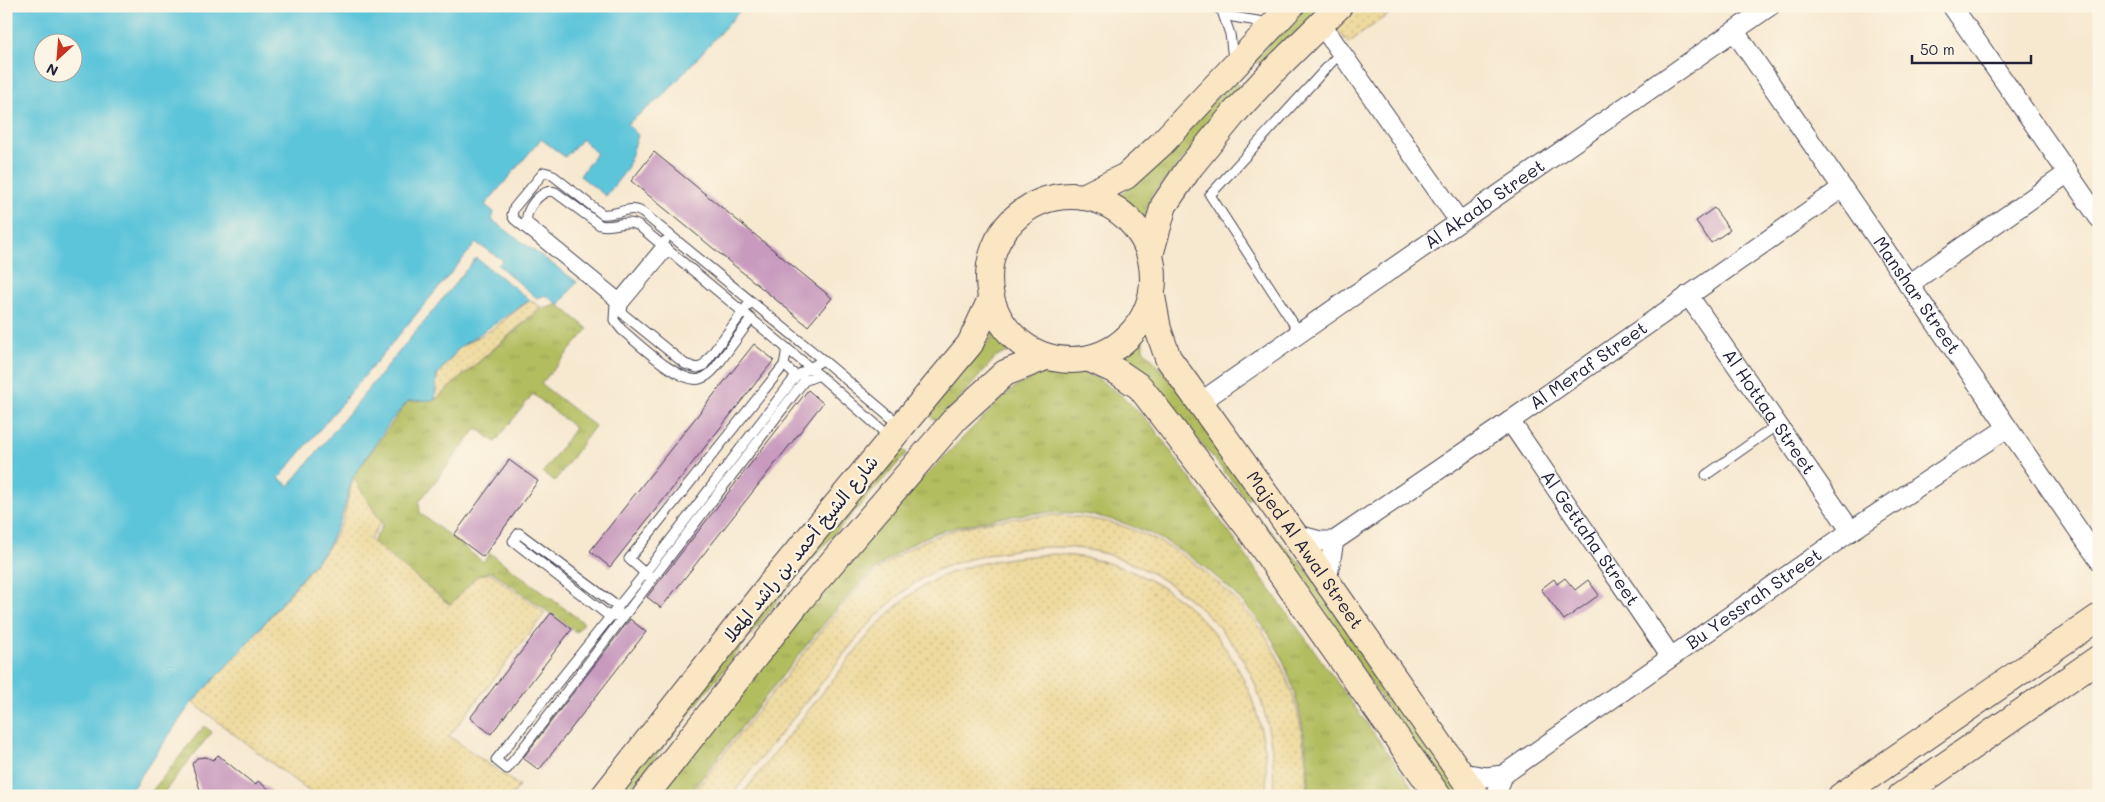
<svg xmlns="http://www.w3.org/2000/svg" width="2105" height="802" viewBox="0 0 2105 802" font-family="Mali,'Playpen Sans Arabic',sans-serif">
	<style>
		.grass { fill: url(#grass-tufts); stroke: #6a704d }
		.sand { fill: url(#sand-dots); stroke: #887e6c }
		.water { fill: #5dc5da; stroke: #40748a; fill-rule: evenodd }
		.building { fill: #c79abe }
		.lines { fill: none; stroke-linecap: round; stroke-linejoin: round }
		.lane-casing { stroke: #424051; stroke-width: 11 }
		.street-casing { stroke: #424051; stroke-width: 21 }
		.secondary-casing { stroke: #424051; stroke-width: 28 }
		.lane { stroke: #fff; stroke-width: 9 }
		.street { stroke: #fff; stroke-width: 19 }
		.secondary { stroke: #fbe6c4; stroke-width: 26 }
		.labels { text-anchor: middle; stroke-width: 4.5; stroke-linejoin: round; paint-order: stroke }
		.street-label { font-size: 18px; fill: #22223b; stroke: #fcf5e5 }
	</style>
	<defs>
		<pattern id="grass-tufts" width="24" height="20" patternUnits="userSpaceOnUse" patternTransform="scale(1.25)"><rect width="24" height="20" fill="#b2bd5f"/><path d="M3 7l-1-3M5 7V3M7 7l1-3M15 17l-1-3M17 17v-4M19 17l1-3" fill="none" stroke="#99a253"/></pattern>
		<pattern id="sand-dots" width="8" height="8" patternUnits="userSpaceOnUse" patternTransform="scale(1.25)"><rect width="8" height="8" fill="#eeda9e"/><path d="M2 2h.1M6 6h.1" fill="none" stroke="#ccbb89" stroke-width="1.8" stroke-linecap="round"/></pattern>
	</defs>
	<rect width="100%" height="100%" fill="#fcf5e5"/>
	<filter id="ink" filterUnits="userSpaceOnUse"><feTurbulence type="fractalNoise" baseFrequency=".02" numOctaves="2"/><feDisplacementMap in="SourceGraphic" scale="10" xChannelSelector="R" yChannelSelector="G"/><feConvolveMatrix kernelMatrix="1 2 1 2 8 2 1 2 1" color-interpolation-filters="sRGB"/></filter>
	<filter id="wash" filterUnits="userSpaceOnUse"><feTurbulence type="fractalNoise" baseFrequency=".0096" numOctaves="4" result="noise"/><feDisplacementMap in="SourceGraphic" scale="20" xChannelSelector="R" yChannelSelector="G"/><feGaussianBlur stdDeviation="1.12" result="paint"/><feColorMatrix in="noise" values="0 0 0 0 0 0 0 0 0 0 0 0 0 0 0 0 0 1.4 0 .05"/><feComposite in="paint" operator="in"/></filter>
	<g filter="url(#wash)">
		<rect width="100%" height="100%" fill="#f7e8d0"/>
		<path class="grass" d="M1306,6H1325L1264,68L1254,60Z
			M1232,79L1245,90L1151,195L1143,222L1126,203L1114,197C1157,176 1200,115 1232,79Z
			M559,305L588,329L541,384L595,426L555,481L543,473L575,428L533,394L495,442L477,428L419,502L420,513L483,562L490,553L584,623L576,632L491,571L477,576L451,605L372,543L383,525L353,477L408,401L435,400L542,308Z
			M995,323L1009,342L1018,348L996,357L939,422L926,414L990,340Z
			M1143,336V349L1212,426L1257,492L1247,500L1144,372L1134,361L1118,354Z
			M1069,369L1097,378L1121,395L1151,424L1419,796H1308C1311,746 1294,666 1263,626C1221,572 1159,526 1090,515C1056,510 1022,513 990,520C965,525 938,530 916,542C861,571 825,623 787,670C754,712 720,754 688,796H652L800,603L1009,391L1040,373Z
			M897,444L907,453L800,572L625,796H606Z
			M1263,523L1313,577L1463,796H1447Z
			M204,726L212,732L161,796H148Z"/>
		<path class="sand" d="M1353,6H1400L1348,43L1334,26Z
			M530,300L541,307L435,400L437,375L460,347L491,330Z
			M353,477L381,522L370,540L450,605L477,576L490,573L545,613L449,736L519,786L512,796H315L192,702L248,643L328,548L343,521Z
			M1054,515C1079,517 1104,519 1128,528C1174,545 1210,572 1242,607C1249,614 1257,622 1262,630C1293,677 1309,740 1306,796H1273C1277,749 1263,686 1235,647C1200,599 1143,558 1083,549C1054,545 1025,547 996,553C974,558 950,563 931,573C883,600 852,644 819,686C789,723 760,759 731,796H691C723,754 757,712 790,671C826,625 863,571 918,544C960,523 1008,518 1054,515Z
			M1054,554C1074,556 1094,558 1114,565C1212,596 1273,695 1266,796H741C768,761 796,726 824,691C856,651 888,603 936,579C972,561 1014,557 1054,554Z"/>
		<path class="water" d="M6,6H744L664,95L627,124L638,135L627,169L606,196L580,176L596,153L582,139L565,157L541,139L485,205L494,212L492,220L577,282L559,305L546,295L537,298L498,265L503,260L476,243L279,478L289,486L476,258L530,300L460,347L437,375L435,400L408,401L391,421L353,477L341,519L327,548L245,646L190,705L127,796H6ZM42,42H72V72H42Z"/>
		<g id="blocks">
			<path class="building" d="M654,152L832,298L808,326L631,181Z
				M1714,208L1730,230L1711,243L1696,221Z
				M754,344L774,360L610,567L590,551Z
				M808,390L823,403L661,608L647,597Z
				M509,460L538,481L483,557L454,535Z
				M1565,578L1575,590L1588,580L1599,595L1564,620L1541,589L1554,579L1557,584Z
				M551,613L572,629L491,734L470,718Z
				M630,619L646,632L539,770L523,758Z
				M218,755L255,785L258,781L278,796H202L192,764L197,758L206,757L213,760Z"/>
		</g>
	</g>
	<g filter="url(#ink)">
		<use href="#blocks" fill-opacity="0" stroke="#424051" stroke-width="1"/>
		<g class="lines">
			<defs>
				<path id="lane" d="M1214,6L1233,17L1270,23
					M1223,14L1230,34L1233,59
					M665,241L615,302L614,320L622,330C638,343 680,384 700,379C707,377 712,372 716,367L751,319
					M668,251L623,305L622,313L685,364L697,368L703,366L751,301
					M615,302L514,219L512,215L514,208L544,172L551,174L602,214C617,216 630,204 643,213L823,360L900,425
					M625,302L527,222C524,210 542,187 555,192L600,225C614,229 626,218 639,226L819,375L890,437
					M1299,332L1210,195L1341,52
					M784,365L796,376L823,360
					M796,376L645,573L496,760L507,769L804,381L819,375
					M1706,475L1777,425
					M649,577L629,559L784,365L787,348
					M615,615L610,617L513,541L519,533L618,607V612"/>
				<g id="street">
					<path d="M1952,6L2099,218"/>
					<path d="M1321,24L1459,221"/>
					<path id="s1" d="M1735,32L2099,560"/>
					<path d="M1908,285L2068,173"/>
					<path id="s2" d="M1688,295L1851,531"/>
					<path id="s3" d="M1199,403L1770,6"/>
					<path id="s4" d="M1510,421L1671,657"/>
					<path id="s5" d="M1294,534L1320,541H1334L1510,421L1842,188"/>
					<path d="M1327,581L1334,541"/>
					<path id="s6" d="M1460,773L1486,777L1503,775L1851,531L2007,428"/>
					<path d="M1496,796L1503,775"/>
				</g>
				<g id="secondary">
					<circle cx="1071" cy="278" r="82"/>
					<path d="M1083,197L1126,176L1160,145L1291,6"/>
					<path d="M1150,255L1164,205L1190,167L1235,112L1271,73L1339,6"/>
					<path id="s7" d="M1152,296L1158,329L1168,358L1294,534L1476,796"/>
					<path d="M1090,359L1118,372L1140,387L1248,527L1438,796"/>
					<path d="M604,796L773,581L970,344L991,299"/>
					<path d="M645,796L798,602L956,418L1005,373L1046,357"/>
					<path d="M1841,796L2099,617"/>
					<path d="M1901,796L2099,658"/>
				</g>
			</defs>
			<use href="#lane" class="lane-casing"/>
			<use href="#street" class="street-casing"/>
			<use href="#secondary" class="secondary-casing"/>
			<use href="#lane" class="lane"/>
			<use href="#street" class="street"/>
			<use href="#secondary" class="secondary"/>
		</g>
	</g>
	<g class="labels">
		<g class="street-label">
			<text dy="6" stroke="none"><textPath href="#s3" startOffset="348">Al Akaab Street</textPath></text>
			<text dy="6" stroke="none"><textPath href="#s1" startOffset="320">Manshar Street</textPath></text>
			<text dy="6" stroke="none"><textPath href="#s5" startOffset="350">Al Meraf Street</textPath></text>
			<text dy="6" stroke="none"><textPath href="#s2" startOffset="142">Al Hottaa Street</textPath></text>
			<text dy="6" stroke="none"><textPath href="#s4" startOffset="142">Al Gettaha Street</textPath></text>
			<text transform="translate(801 549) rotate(-51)" y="6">شارع الشيخ أحمد بن راشد المعلا</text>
			<text dy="6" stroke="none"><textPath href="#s7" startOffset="300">Majed Al Awal Street</textPath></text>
			<text dy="6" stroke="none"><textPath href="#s6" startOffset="350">Bu Yessrah Street</textPath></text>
		</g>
	</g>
	<rect width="2105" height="802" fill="none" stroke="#fcf5e5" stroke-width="25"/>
	<g transform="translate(58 58) rotate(206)"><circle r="24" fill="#fcf5e5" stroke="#a5a1a1"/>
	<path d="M0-4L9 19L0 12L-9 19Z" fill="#c8321e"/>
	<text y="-8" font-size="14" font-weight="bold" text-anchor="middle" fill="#22223b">N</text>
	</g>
	<path d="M1912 55v8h119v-8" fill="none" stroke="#22223b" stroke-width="2.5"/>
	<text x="1920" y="55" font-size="15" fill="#22223b" stroke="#fcf5e5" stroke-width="4" paint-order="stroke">50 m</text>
</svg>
